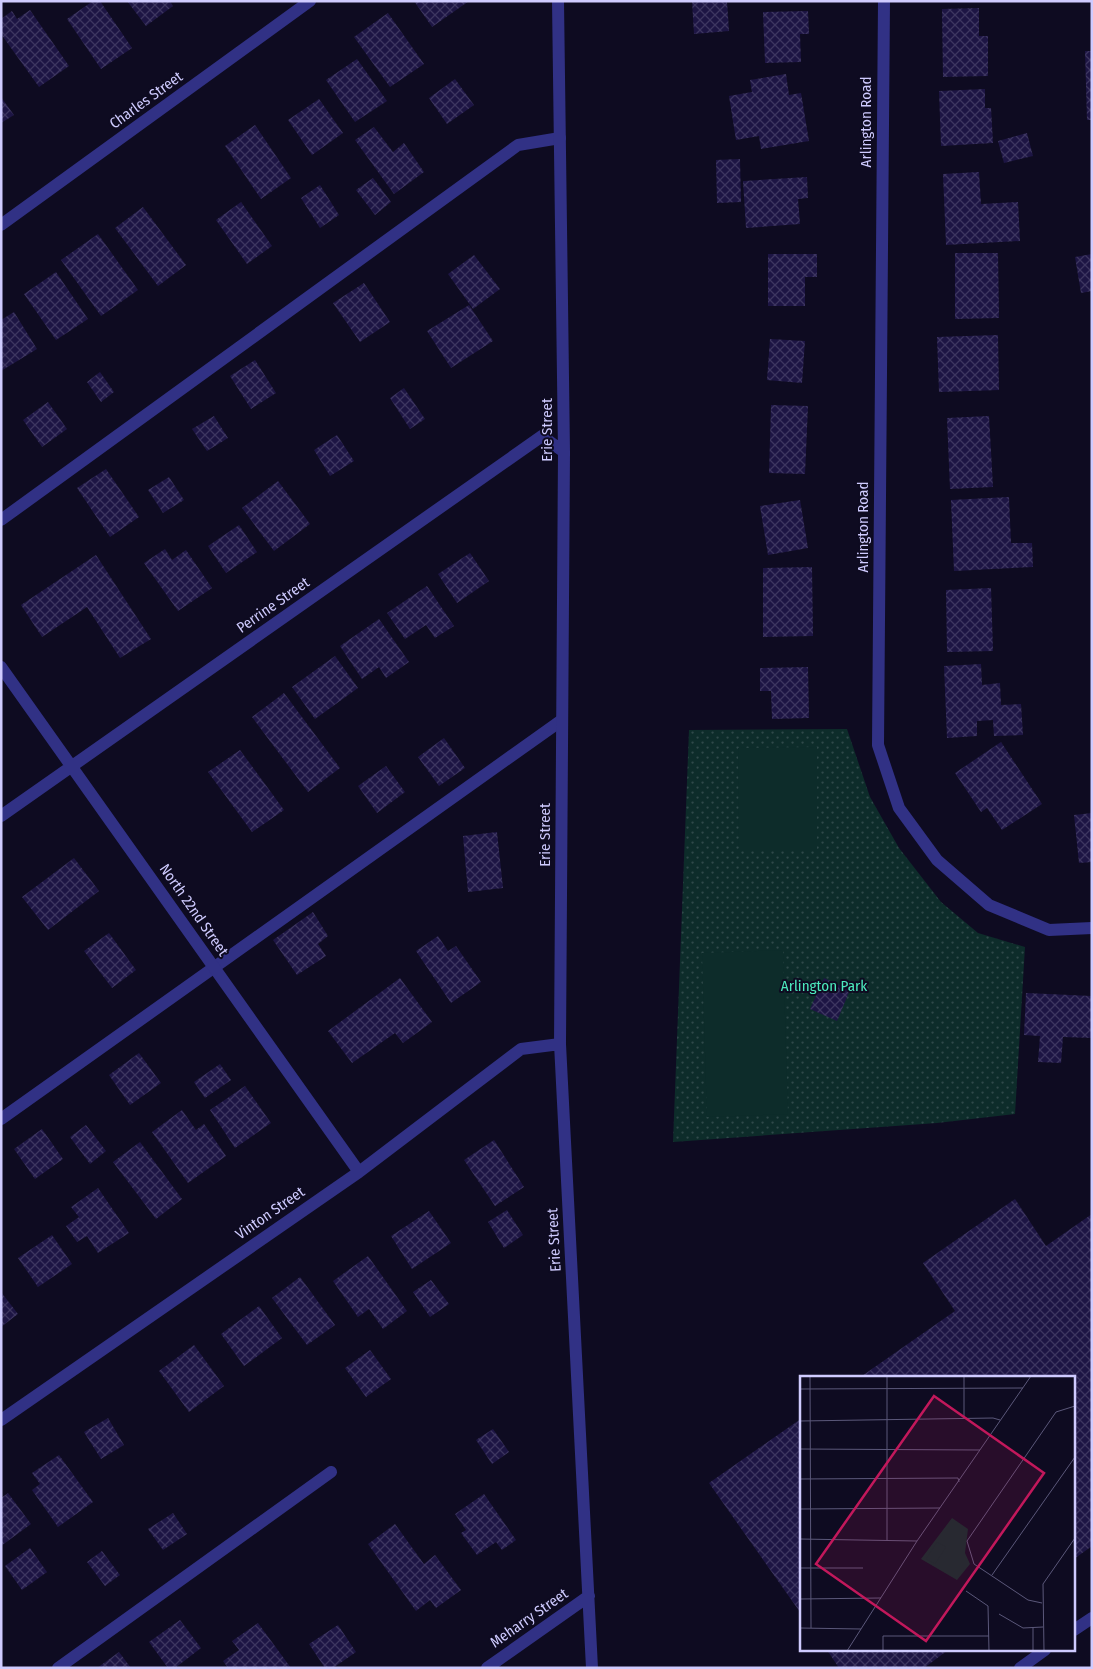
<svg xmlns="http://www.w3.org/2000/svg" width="1093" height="1669" viewBox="0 0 1093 1669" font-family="'Fira Sans Condensed',sans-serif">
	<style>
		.green { fill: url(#green-dots) }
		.pitch { fill: #0d2c2a }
		.building { fill: url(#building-cross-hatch) }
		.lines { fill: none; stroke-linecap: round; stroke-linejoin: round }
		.service { stroke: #313185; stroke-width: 12 }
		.minor { stroke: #313185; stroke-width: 12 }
		.labels { text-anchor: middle; stroke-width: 4; stroke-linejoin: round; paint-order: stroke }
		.street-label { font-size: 15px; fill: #cfcbff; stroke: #0e0b21 }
		.park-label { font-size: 15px; fill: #4ceabd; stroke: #0e0b21 }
		.inset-road { fill: none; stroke: #5b587a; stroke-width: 1 }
		.view { fill: #c2185b; fill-opacity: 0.15; stroke: #c2185b; stroke-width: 2.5 }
		.inset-edge { fill: none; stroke: #cfcbff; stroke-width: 2.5 }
	</style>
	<defs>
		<pattern id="green-dots" width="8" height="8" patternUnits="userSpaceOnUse" patternTransform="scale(1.25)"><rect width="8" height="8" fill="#0d2c2a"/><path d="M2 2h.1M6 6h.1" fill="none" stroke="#2f494a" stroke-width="1.8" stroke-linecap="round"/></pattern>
		<pattern id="building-cross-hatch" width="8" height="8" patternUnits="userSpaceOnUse" patternTransform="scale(1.25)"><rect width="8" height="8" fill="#1d1544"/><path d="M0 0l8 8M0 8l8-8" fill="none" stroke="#3d3660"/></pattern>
	</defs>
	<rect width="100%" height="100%" fill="#0e0b21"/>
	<path class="green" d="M847,729L870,797L899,848L941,902L978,933L1025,947L1015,1114L937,1123L673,1142L689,730Z"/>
	<path class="pitch" d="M817,747V850H739L738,748Z
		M783,950L788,1114L707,1117L702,953Z"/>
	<path class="building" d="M93,1H100L132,48L101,69L67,19Z
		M127,1H170L173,6L146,26Z
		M414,1H469L432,27Z
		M692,1H727L729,31L694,34Z
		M979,8V36H988V76L943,77L942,9Z
		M30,10L69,66L39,87L1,34V19L12,11L17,19Z
		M808,11L809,34H800L801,62L765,63L763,12Z
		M388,13L424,64L390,87L354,37Z
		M1085,51H1092V120H1087Z
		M357,59L387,101L355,122L326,80Z
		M786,74L789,95L801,93L809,141L761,149L759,136L736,140L729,96L752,92L750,80Z
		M455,79L474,105L447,124L429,98Z
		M985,89V108H991L993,143L941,146L939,91Z
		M1,97L14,115L1,123Z
		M319,99L343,133L312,155L288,120Z
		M255,125L291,178L261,199L225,146Z
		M374,127L393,152L404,143L424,172L394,194L355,140Z
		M1027,133L1033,156L1004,163L998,141Z
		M740,159L741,202L717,203L716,160Z
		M979,172L981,204L1018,202L1020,241L946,245L943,174Z
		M807,177L808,198L798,199L800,224L746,228L743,181Z
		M373,178L391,202L375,215L356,190Z
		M320,185L339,215L320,228L301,198Z
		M241,202L272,246L247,264L216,220Z
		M143,207L186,265L158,286L115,228Z
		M98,234L138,290L101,316L61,260Z
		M955,253H998L999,318L955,319Z
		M768,254H817V277H805V306H768Z
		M1092,254V291L1081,293L1075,257Z
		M474,255L500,289L473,309L448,274Z
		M56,272L88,319L56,340L24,294Z
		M364,283L390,322L360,342L333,303Z
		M469,305L493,341L451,368L427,331Z
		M14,312L37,349L1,371V320Z
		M998,335L999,390L939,392L937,337Z
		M770,339L805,341L802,383L767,380Z
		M255,360L276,393L251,409L230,376Z
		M100,372L114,392L101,402L87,382Z
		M404,388L425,419L410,429L390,398Z
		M48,402L67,429L42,447L23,420Z
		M771,405L808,406L805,474L769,473Z
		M214,416L228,438L207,451L192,429Z
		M989,416L993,487L950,489L947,418Z
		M337,435L354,461L330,476L314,450Z
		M106,469L139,517L110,537L77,488Z
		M169,477L184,500L163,513L148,490Z
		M278,481L310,524L274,551L242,508Z
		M1009,497L1011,543H1032L1033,567L954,571L951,500Z
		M800,500L808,548L768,555L760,506Z
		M239,525L257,552L226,573L208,546Z
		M165,549L172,560L186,550L212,588L178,611L144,563Z
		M470,553L489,581L457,603L438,574Z
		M96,555L151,639L120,658L87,607L42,637L21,605Z
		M812,567L813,636L763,637V568Z
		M427,586L454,626L435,638L426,625L405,639L387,613Z
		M991,588L993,651L947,652L946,590Z
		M379,619L409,662L386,678L379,667L362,679L340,646Z
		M335,656L358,688L315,719L292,687Z
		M981,664L982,685L1000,683L1001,705L1021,704L1023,735L994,736L993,720L977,721V736L947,738L944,666Z
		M808,667L809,718L772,719L771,691H760V668Z
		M284,693L340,768L308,792L252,717Z
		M444,738L465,768L439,786L418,757Z
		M1001,742L1042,804L1002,830L987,808L981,812L955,773Z
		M240,750L284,810L252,832L208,772Z
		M386,766L405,792L377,813L358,786Z
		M1092,813V862L1079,863L1074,815Z
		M497,832L503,888L468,892L463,836Z
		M74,858L99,891L48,930L22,897Z
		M313,912L328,936L318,944L326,956L297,975L273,940Z
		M109,933L136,970L112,988L84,951Z
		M438,936L448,951L456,946L481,982L451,1003L416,951Z
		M400,978L432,1022L403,1043L395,1033L352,1063L328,1031Z
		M824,978L850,990L837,1021L810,1009Z
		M1026,993L1092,996V1038L1063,1037L1061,1063L1038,1062L1040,1036L1024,1035Z
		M139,1053L161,1083L130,1105L109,1075Z
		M220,1064L231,1080L205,1098L194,1082Z
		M245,1086L271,1123L235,1148L210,1110Z
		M182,1110L196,1130L204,1124L226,1156L188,1183L152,1132Z
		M86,1125L106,1151L90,1164L70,1137Z
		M42,1129L63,1159L35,1179L14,1149Z
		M494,1140L524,1187L495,1206L464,1160Z
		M140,1142L182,1199L156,1219L113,1162Z
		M98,1188L129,1233L98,1253L87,1236L77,1242L66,1226L79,1217L71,1207Z
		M1015,1199L1046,1246L1092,1214V1546L1074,1559V1378H859L955,1311L923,1263Z
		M507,1210L523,1235L504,1248L488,1222Z
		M429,1211L451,1243L412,1269L391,1236Z
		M52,1235L72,1264L38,1287L18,1258Z
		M368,1256L407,1311L383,1329L369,1309L358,1317L333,1281Z
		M300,1277L335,1325L307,1345L272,1298Z
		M431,1280L449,1304L430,1317L413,1292Z
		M1,1292L18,1314L1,1327Z
		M259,1306L282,1338L244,1366L221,1334Z
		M194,1345L224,1386L189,1412L159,1371Z
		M370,1350L391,1379L366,1397L345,1368Z
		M108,1418L124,1445L101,1459L84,1432Z
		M802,1418V1615L709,1483Z
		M493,1429L509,1452L492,1464L476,1440Z
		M59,1455L93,1502L58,1527L32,1490L40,1484L32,1473Z
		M8,1493L31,1524L1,1546V1498Z
		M484,1494L516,1540L502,1550L496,1542L477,1555L461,1533L466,1530L455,1514Z
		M173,1513L187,1534L163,1550L148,1529Z
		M395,1524L424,1564L435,1555L461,1590L436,1608L430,1600L416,1611L368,1544Z
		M30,1548L47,1572L22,1590L5,1566Z
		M102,1551L120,1575L105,1586L87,1562Z
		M180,1620L201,1648L175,1668H168L149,1642Z
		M258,1623L291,1668H228L223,1661L239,1650L232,1641Z
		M338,1625L356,1652L333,1668H325L309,1644Z
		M827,1650H948L924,1668H839Z
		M119,1652L131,1668H97Z"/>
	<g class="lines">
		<path class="service" d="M1,520L518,145L560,138
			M1,1119L562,720
			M1074,1630L1092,1618
			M58,1668L331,1472
			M1020,1668L1045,1650"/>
		<path class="minor" d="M558,1L564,452L560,1044L592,1668
			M884,1L878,745L899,808L937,860L989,905L1049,930L1092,928
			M1,225L310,1
			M1,667L359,1172
			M1,816L542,436L564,452
			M1,1420L359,1172L521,1049L560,1044
			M487,1668L589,1596"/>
	</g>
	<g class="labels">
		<g class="street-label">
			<text transform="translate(146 100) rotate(-36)" y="5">Charles Street</text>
			<text transform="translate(866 122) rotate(-90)" y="5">Arlington Road</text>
			<text transform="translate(547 430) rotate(-90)" y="5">Erie Street</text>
			<text transform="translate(863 527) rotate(-90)" y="5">Arlington Road</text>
			<text transform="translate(273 605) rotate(-35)" y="5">Perrine Street</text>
			<text transform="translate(545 835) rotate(-90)" y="5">Erie Street</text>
			<text transform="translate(194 910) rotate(55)" y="5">North 22nd Street</text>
			<text transform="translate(270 1213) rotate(-35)" y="5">Vinton Street</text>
			<text transform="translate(554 1240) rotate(-93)" y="5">Erie Street</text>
			<text transform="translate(529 1618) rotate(-35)" y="5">Meharry Street</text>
		</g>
		<g class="park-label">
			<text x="824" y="991">Arlington Park</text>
		</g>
	</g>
	<g transform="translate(800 1376)">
		<rect width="275" height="275" fill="#0e0b21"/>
		<path d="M152,142L168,153L165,177L170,188L157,204L121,183Z" fill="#0d2c2a"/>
		<path d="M137,166L146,171L135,188L126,183Z" fill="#0d2c2a"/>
		<path class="inset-road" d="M10,0L11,252M87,0V164M164,0V42M0,13L223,12M0,45L193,42L200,44M0,73L180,74M0,103L158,102L159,106M0,133L140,132M0,163L117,165M0,192H63M192,199L275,81M166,215L188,230L189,275M0,223L81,222M242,227L228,224L174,188L167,165L256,36L275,30M199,238L223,252L243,251M0,252L61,253M233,252V275M47,275L117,165L231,0M83,275V260H189M244,275L243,208L275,162"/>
		<path class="view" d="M134,20L244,97L126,265L16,188Z"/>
		<rect width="275" height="275" class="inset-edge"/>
	</g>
	<rect width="1093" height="1669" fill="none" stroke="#cfcbff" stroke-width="5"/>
</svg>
